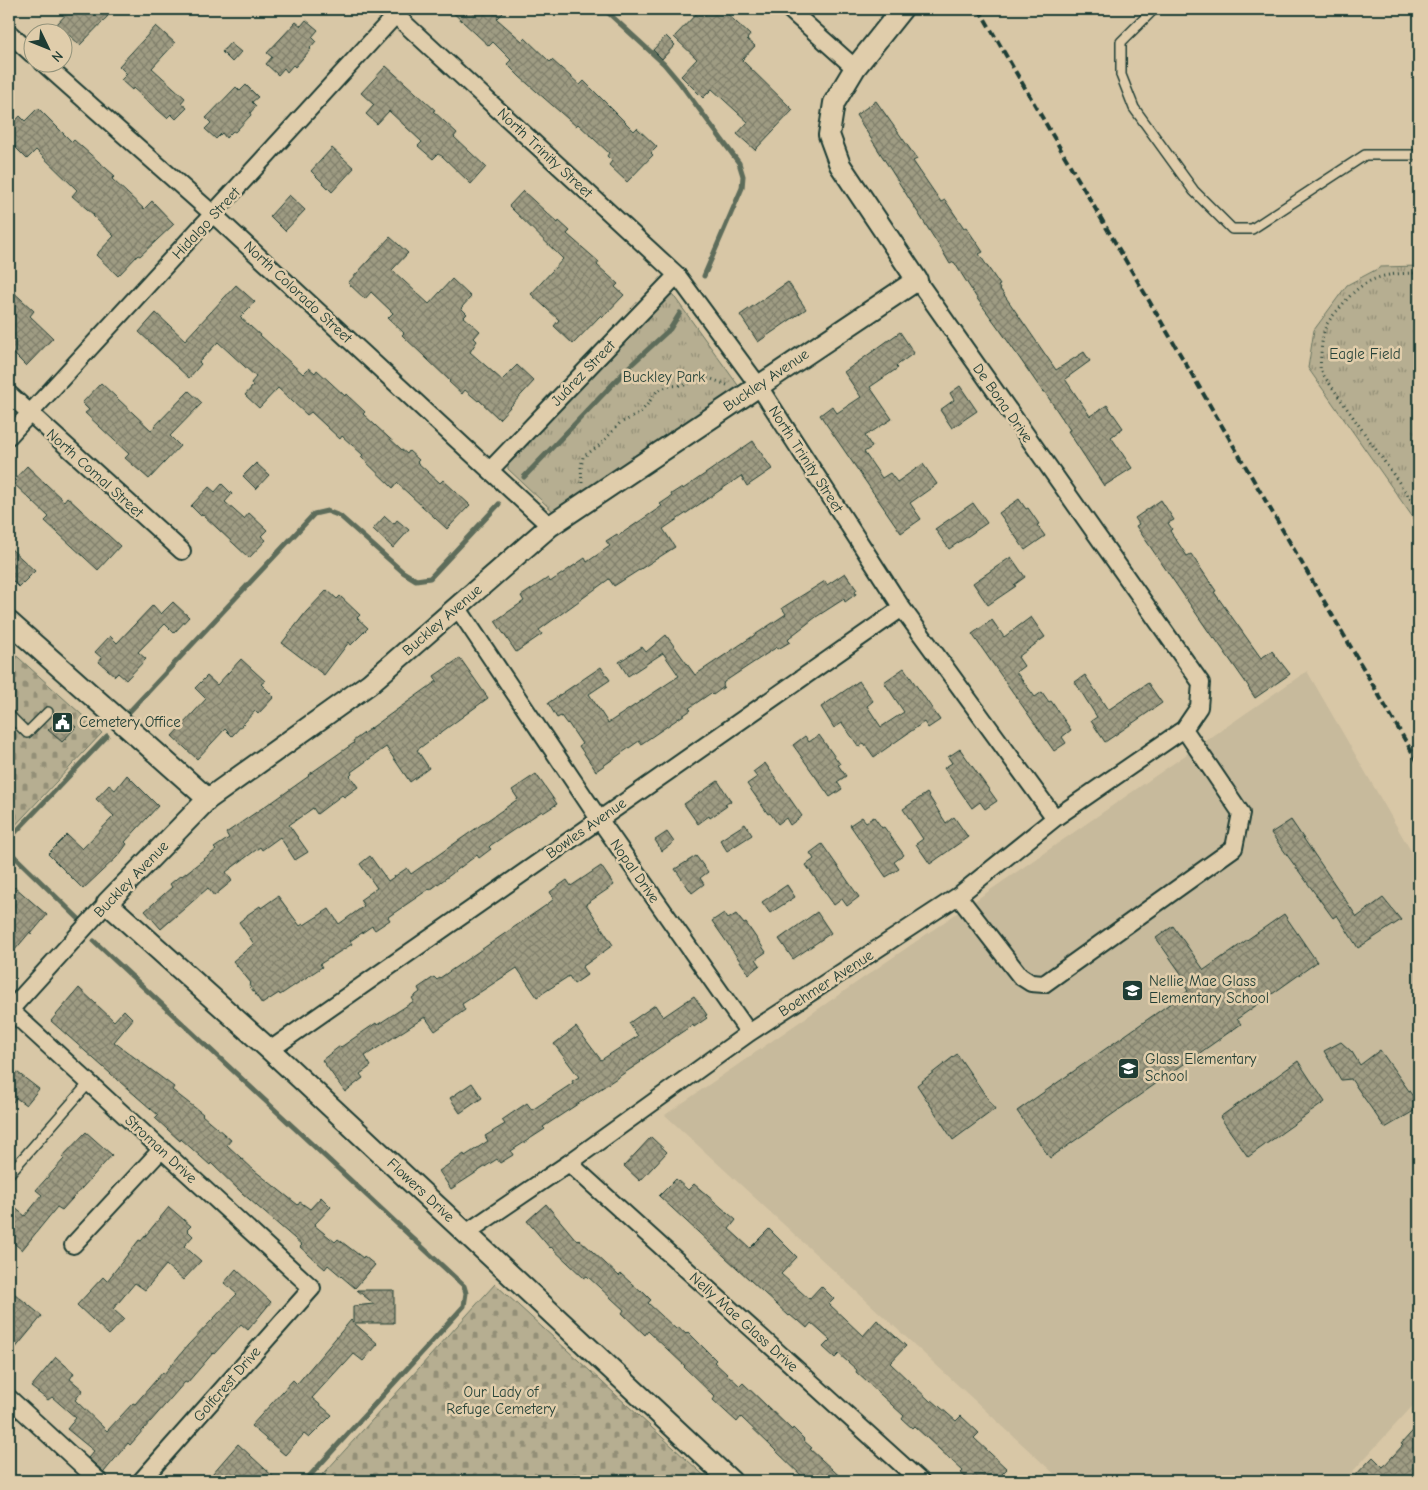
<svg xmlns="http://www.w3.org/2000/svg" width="1428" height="1490" viewBox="0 0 1428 1490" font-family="'Comic Neue',sans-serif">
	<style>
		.built { fill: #c7ba9c }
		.grass { fill: url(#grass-tufts); stroke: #6a7662 }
		.cemetery { fill: url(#cemetery-stones); stroke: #6a7662 }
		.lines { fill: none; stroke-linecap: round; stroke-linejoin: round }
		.stream { stroke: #5d6c5a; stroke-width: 5 }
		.building { fill: url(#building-cross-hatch); stroke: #1f3d34 }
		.service-casing { stroke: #1f3d34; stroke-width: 12 }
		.minor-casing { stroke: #1f3d34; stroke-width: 20 }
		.tertiary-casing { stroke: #1f3d34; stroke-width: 24 }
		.path { stroke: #1f3d34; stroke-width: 3; stroke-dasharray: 1 4; stroke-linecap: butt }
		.service { stroke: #e0cdab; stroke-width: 9 }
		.minor { stroke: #e0cdab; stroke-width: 16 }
		.tertiary { stroke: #e0cdab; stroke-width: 20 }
		.rail { stroke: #1f3d34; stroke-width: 4; stroke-dasharray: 8 4; stroke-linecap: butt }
		.labels { text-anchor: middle; stroke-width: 5; stroke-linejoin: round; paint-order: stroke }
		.street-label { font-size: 15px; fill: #1f3d34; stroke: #e0cdab }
		.park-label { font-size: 15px; fill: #274339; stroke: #e0cdab }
		.poi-label { font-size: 15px; fill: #1f3d34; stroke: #e0cdab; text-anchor: start }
	</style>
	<defs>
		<pattern id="grass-tufts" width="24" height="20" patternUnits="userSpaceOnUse" patternTransform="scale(1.25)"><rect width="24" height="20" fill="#b6ae91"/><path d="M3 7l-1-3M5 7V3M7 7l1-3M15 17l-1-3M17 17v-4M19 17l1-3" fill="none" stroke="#938f77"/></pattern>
		<pattern id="cemetery-stones" width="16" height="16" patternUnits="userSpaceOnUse" patternTransform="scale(1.25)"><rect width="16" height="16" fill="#b6ae91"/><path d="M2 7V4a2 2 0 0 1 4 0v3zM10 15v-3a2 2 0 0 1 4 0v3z" fill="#938f77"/></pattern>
		<pattern id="building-cross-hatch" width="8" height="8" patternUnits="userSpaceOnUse" patternTransform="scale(1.25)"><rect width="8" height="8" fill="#9f9c83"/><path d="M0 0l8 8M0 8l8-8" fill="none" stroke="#81806c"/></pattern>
	</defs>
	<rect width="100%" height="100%" fill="#d8c7a6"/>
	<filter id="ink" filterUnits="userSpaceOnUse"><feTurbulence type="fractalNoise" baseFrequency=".02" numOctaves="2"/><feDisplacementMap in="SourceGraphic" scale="10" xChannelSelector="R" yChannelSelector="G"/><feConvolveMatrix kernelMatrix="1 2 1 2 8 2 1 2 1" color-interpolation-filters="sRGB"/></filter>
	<g filter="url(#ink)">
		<path class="built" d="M1307,671L1419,865V1399L1344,1481H1062L665,1115Z"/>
		<path class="grass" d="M1419,266V526L1308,368L1314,330L1347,285L1381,267Z
			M668,295H673L740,388L558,516L508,469V461Z"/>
		<path class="cemetery" d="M9,649L102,733L9,832Z
			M495,1284L710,1481H317Z"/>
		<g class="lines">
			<path class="stream" d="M604,9L664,64L680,83L739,163L743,176L742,188L704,276
				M524,477L631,365L670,329L680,313
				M130,711L314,514L327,511L340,516L403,572L416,580L430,578L499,504
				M9,839L107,736
				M9,842L12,854L80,920
				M94,941L464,1286L466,1293L464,1306L305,1481"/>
		</g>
		<path class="building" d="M71,9H100L108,16L80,45L57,24Z
			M449,9H507L497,19L522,41L525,38L550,62L552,60L580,85L584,81L634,131L637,128L657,147L651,153L653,155L627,182L609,165L612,161L607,156L609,153L578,124L576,126L520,77L507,64L511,60L493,42L489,46Z
			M701,9H722L750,35L747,39L755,46L742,60L793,110L755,150L737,134L748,122L712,89L703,98L681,76L697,59L674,37Z
			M306,20L318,30L312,37L316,41L310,48L311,49L295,67L293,65L287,72L284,68L278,75L266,64L272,57L267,53L296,22L301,26Z
			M156,26L175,43L152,68L185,98L181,103L187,108L176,119L171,114L167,118L133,88L132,90L121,80L127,74L119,66Z
			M666,36L675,45L662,59L653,50Z
			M230,43L241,52L232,62L222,52Z
			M386,66L435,110L433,111L457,133L454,137L486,167L471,184L442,156L438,154L433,159L418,146L422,142L389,111L377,124L366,114L374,105L361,93Z
			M246,85L258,97L252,102L256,106L250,113L251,115L235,132L233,131L226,138L222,133L216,139L205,129L211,123L206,118L236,87L240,91Z
			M876,101L917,159L913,161L941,202L945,200L964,228L966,227L983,252L979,254L1000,285L998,286L1056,370L1084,352L1090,361L1065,379L1090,416L1107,405L1123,428L1111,437L1132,468L1104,486L1068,431L1070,430L1044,391L1043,392L1000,330L978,300L954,262L950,264L943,252L856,115Z
			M38,108L72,142L74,140L115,176L112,179L144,209L152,201L174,224L140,256L138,255L118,276L96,255L114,236L93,216L94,215L72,196L77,190L36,150L27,159L9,141V128L20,116L25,121Z
			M332,148L354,168L332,192L311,171Z
			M523,191L558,223L559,221L570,231L567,234L599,262L597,265L618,284L615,287L624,295L603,317L601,315L573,344L554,326L559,320L531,294L563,259L509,206Z
			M289,195L305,210L285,231L270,216Z
			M390,237L408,253L392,270L429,304L452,279L471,297L461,308L467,314L464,317L480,331L474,338L477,341L470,352L502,380L517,365L534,381L499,419L479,400L478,401L465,390L462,394L449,382L450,381L402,335L404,333L388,318L393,313L371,292L365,299L348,283Z
			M788,282L806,309L758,342L740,315Z
			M236,285L255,302L240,317L303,374L309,368L315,373L317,370L345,396L346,394L365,412L363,414L401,449L407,454L409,451L419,460L417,462L440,483L443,480L470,505L447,529L397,483L393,488L361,457L363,455L342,436L340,439L311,412L307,415L278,388L259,408L245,395L253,386L251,383L256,377L218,342L199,362L201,364L189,378L139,332L156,313L185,340Z
			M9,288L34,311L30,316L53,338L26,366L9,349Z
			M900,332L914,353L896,366L898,368L870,387L892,419L865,436L872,447L864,452L882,478L890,473L897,482L923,464L937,484L910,503L921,519L901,533L820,415L832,406L837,413L861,397L844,372Z
			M101,383L151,430L189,391L202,403L170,436L180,446L149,479L125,458L129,454L85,413L89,410L82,403Z
			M960,386L977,411L952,428L940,410L954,400L950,393Z
			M753,441L772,469L747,486L741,476L663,529L675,547L614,586L609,579L539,630L542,634L516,652L495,621L524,601L521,596L548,578L550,582L585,558L587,562L610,546L606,541L617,534L618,536L662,506L660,504L672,496L671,494L682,487L683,489Z
			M256,463L269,475L256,489L243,476Z
			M27,466L64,501L67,497L120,546L98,570L45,521L49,517L12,482Z
			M222,484L232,494L225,502L244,519L249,513L267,530L261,536L266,540L249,558L202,514L201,516L191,506L209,487L215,492Z
			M1019,499L1026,509L1028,508L1039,524L1037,525L1045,536L1025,550L999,513Z
			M1161,500L1174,520L1168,523L1172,529L1170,531L1187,556L1191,554L1216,591L1214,592L1261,658L1272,651L1290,674L1255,698L1248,687H1249L1214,637L1213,638L1136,526L1139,524L1135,518Z
			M973,503L987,523L949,549L935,529Z
			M385,516L394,524L397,520L409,530L393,548L373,529Z
			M9,547L35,571L19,587L9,577Z
			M1011,557L1025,577L1014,585L1016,586L988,605L973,583Z
			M845,573L857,590L855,592L856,594L845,602L844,599L816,617L790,637V638L788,640L790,642L778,649L777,647L724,682L723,685L724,687L713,695L711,693L689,708L691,710L641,744L639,741L596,771L579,746L582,744L568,723L567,724L561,716L557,718L548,703L601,667L610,680L589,694L608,723L679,676L663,653L628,676L619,662L642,647L646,652L666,635L695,675L786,614L782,608L825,581L827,585Z
			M327,590L337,599L340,596L360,615L357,618L368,628L351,645L349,642L324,675L282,643L306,612Z
			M173,602L189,617L174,633L165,624L138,652L146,659L126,680L118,673L115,676L99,662L102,658L95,652L110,636L117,643L153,605L161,614Z
			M1031,617L1045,637L1018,657L1024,666L1016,672L1035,697L1042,692L1049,702L1051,701L1071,730L1062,737L1066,743L1054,751L972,634L992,620L1004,637Z
			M460,658L488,698L417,750L429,768L410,782L386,747L351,772L352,774L350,776L358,787L344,797L342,795L317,814L313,808L289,825L308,852L295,860L280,837L262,850L260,847L226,872L232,881L214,896L208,888L161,929L145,911L172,887L170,884L181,875L182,876L216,850L214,848L229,838L226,833L271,802V803L309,776L308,775L354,743L353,741L437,681L434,676Z
			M241,659L265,681L261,684L274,697L258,714L255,711L232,736L225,729L197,759L172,736L206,699L195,688L207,676L217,685Z
			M904,668L940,720L928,728L924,722L874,757L864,743L859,747L842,723L834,728L821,707L859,681L873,701L867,706L881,727L904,712L884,682Z
			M1085,675L1108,710L1148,683L1162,703L1105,742L1091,721L1097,717L1075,682Z
			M63,715L76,727L62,742L48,730Z
			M819,735L840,764L838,765L846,776L837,782L842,789L830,797L793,745L805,736L809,742Z
			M960,749L997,801L985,809L980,802L972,808L944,768L952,763L948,757Z
			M765,763L802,816L790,825L786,818L778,824L770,813L768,814L747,784L757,777L753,772Z
			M536,774L557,804L543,813L542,811L491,845L489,847L491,849L479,858L477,855L430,890L429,889L388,917L390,920L375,930L372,926L350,941L352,944L320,964L322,967L280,995L279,993L262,1004L249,985L251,983L233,961L254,944L239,922L247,916V915L260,906L261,908L278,896L300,926L303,924L304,925L329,909L339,924L364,906L360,900L377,888L360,864L370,856L388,881L407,868L411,874L518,799L512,790Z
			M127,775L158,806L125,842L127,844L119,855L83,889L48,854L67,835L82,849L114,816L96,799L109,785L115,790Z
			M718,781L731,801L725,805L727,806L710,818L709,816L698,824L684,804Z
			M927,793L946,823L954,817L968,837L930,864L916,844L923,839L903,809Z
			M862,817L866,822L874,817L882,828L884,827L904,855L894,862L899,869L886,877L850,825Z
			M1291,820L1357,917L1383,898L1401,920L1358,948L1337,915L1333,918L1271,833Z
			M745,824L752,835L727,851L720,840Z
			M667,832L674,842L662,851L655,840Z
			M822,844L859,897L847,906L842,899L834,905L806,865L814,859L810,853Z
			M696,856L708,872L700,878L704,884L692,893L675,869Z
			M601,866L614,885L586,904L613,945L582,967L587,975L574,984L569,976L537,997L517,968L462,1004L465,1010L435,1031L425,1017L365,1056L371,1066L360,1074L363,1078L345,1092L322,1060L340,1046L341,1047L376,1023L377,1025L414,1001L412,998L420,992L418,988L434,977L437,980L545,906L554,899L550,892L567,880L571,886Z
			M787,885L795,897L770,913L762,902Z
			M15,887L47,915L31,934L30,932L9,957V893Z
			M817,912L831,933L793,959L779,939Z
			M724,913L728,919L736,914L744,924L746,923L766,952L756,959L760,965L749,974L712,921Z
			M1284,914L1317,962L1237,1019L1241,1024L1050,1158L1017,1111L1188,991L1184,984L1187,982L1156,938L1173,926L1204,970Z
			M79,988L114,1021L124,1010L133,1019L114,1042L174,1087L172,1090L203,1114L202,1115L231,1140L227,1145L255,1171L298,1205L300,1202L310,1209L321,1197L331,1207L314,1225L335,1242L338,1239L363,1258L364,1256L375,1265L355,1288L328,1265L325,1269L300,1247L302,1245L242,1193L211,1163L210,1165L181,1139L180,1141L155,1118L158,1115L128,1089L51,1021Z
			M694,996L707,1015L705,1016L707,1018L694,1027L693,1025L682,1032L647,1056L640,1061L641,1062L543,1127L545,1129L511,1151L513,1155L500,1163L497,1159L451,1189L439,1171L464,1154L465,1156L488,1141L485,1136L505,1124L502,1120L527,1103L532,1110L573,1083L572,1081L579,1077L554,1044L576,1027L601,1060L638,1036L629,1023L655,1005L663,1017Z
			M1341,1042L1352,1052L1360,1065L1380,1050L1419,1105V1108L1385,1128L1351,1079L1341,1080L1324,1051Z
			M957,1054L995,1109L953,1140L917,1085Z
			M1298,1061L1325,1102L1248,1157L1220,1117Z
			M9,1066L39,1089L26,1105L16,1098L9,1107Z
			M472,1083L482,1098L460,1113L450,1098Z
			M86,1132L112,1155L62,1210L57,1207L22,1250L9,1239V1203L25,1216L42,1195L36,1190L64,1159L62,1157Z
			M651,1137L667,1152L640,1181L624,1166Z
			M676,1179L688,1190L694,1184L736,1220L729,1229L750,1248L769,1229L797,1257L781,1274L809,1299L821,1286L834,1299L829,1304L863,1336L877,1320L906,1346L890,1363L931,1402L932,1400L956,1421L961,1416L979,1433L974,1438L1007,1469L995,1481H970L961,1473L963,1471L914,1426L912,1428L902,1419L904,1416L856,1372L857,1370L839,1354L835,1358L823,1347L830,1340L811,1323L807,1328L798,1320L797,1321L790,1315L789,1316L659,1196Z
			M546,1204L577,1241L579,1239L619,1276L621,1274L641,1292L642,1291L651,1300L648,1303L676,1329L678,1327L686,1334L688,1332L716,1360L714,1362L740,1386L743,1383L792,1430L793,1428L804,1439L803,1440L812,1448L810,1449L845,1481H807L741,1417L737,1422L713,1400L715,1397L684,1367L685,1366L648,1331L645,1335L622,1313L624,1310L587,1276L584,1278L551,1247L550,1248L527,1221Z
			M169,1207L191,1226L187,1230L193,1236L184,1246L201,1261L183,1280L166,1265L145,1290L135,1283L113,1309L124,1319L109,1335L77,1305L103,1277L107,1281L139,1240L141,1241Z
			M236,1269L271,1302L248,1330L241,1324L214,1354L213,1353L187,1383L185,1382L130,1445L128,1443L104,1472L88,1458L94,1451L67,1429L76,1418L52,1397L48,1400L31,1387L56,1357L74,1373L70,1379L83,1390L75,1400L107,1431L133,1403L135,1404L163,1372L164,1374L188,1345L237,1294L224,1283Z
			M9,1289L42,1316L9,1356Z
			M357,1290H394V1323H354L378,1344L363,1361L354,1354L344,1365L343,1364L312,1398L332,1415L309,1438L304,1434L285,1455L251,1426L293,1380L297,1384L351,1320L353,1322V1306L374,1304Z
			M1419,1424V1481H1350L1373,1457L1383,1467L1403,1445L1401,1444Z
			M238,1444L278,1481H206Z"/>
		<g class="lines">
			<defs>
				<path id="service" d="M1151,9L1152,11L1121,42V75L1134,108L1194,191L1232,229H1252L1365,155H1419
					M9,715L27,733L48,712
					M9,1174L89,1083"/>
				<path id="minor" d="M389,9L677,275L758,385L902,608L1055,818
					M789,9L855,68
					M9,33L32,54
					M42,62L214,215L550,526
					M9,394L182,551
					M9,436L401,9
					M490,470L677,275
					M457,607L599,819L749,1033
					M958,896L1020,976L1031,983L1044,984L1234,848L1241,813L1184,729
					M10,1010L312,1288L141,1481
					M9,1011L107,903
					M270,1050L902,608
					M569,1163L920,1481
					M466,1233L569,1163L749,1033L958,896L1055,818L1184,729L1199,707L1201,683L917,280
					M73,1245L162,1149
					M9,1398L99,1481"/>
				<path id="tertiary" d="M9,622L208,799
					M731,1481L270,1050L107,903L208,799L369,684L550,526L917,280L840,165L829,135L834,103L855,68L902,9"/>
			</defs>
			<use href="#service" class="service-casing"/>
			<use href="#minor" class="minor-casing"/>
			<use href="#tertiary" class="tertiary-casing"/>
			<path class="path" d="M1419,273C1382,273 1362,278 1339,309C1335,313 1330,319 1327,324C1321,335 1321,357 1320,370L1419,511
				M582,483L581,467L583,457L601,444L620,423L639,414L647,405L657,391L669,386L684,385L706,377L727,385"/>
			<use href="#service" class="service"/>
			<use href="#minor" class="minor"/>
			<use href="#tertiary" class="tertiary"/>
			<path class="rail" d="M979,9L1419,764"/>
		</g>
	</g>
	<defs>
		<symbol id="civic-square" viewBox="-11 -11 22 22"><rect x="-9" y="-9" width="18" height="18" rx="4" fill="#1f3d34" stroke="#e0cdab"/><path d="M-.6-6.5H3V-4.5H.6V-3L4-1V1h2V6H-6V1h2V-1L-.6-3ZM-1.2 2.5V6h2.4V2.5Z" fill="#fff"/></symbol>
		<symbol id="school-square" viewBox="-11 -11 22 22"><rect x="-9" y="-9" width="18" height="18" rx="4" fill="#1f3d34" stroke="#e0cdab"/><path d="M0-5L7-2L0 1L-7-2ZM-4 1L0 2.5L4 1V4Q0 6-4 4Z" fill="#fff"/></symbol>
	</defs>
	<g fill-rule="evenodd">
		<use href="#civic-square" x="50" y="710" width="25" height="25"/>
		<use href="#school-square" x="1120" y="978" width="25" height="25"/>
		<use href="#school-square" x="1116" y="1056" width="25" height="25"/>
	</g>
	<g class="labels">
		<g class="street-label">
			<text transform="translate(545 153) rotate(43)" y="5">North Trinity Street</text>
			<text transform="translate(206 223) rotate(-47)" y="5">Hidalgo Street</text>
			<text transform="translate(298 292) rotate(43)" y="5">North Colorado Street</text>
			<text transform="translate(583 373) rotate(-46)" y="5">Juárez Street</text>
			<text transform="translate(766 380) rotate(-34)" y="5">Buckley Avenue</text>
			<text transform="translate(1003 403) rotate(55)" y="5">De Bona Drive</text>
			<text transform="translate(806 459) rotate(57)" y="5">North Trinity Street</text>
			<text transform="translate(95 473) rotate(42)" y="5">North Comal Street</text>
			<text transform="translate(442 620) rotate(-41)" y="5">Buckley Avenue</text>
			<text transform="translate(586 828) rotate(-35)" y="5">Bowles Avenue</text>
			<text transform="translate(635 871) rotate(55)" y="5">Nopal Drive</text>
			<text transform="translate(131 879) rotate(-46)" y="5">Buckley Avenue</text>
			<text transform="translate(826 983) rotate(-33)" y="5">Boehmer Avenue</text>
			<text transform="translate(161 1149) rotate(43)" y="5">Stroman Drive</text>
			<text transform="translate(421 1190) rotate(43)" y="5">Flowers Drive</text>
			<text transform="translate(744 1322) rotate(42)" y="5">Nelly Mae Glass Drive</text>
			<text transform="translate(227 1384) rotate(-49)" y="5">Golfcrest Drive</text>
		</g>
		<g class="park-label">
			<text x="1365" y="359">Eagle Field</text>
			<text x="664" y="382">Buckley Park</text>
			<text x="501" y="1397">Our Lady of<tspan x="501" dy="17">Refuge Cemetery</tspan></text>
		</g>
		<g class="poi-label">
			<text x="79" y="727">Cemetery Office</text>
			<text x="1149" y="986">Nellie Mae Glass<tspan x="1149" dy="17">Elementary School</tspan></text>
			<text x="1145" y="1064">Glass Elementary<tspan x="1145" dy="17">School</tspan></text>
		</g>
	</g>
	<rect width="1428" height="1490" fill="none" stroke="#e0cdab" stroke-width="30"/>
	<rect x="15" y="15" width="1398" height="1460" fill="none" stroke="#1f3d34" stroke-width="2" filter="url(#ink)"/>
	<g transform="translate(48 48) rotate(133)"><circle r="24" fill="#e0cdab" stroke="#93937b"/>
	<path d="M0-4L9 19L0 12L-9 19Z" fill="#1f3d34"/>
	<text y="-8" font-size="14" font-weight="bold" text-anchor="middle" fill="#1f3d34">N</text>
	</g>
</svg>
